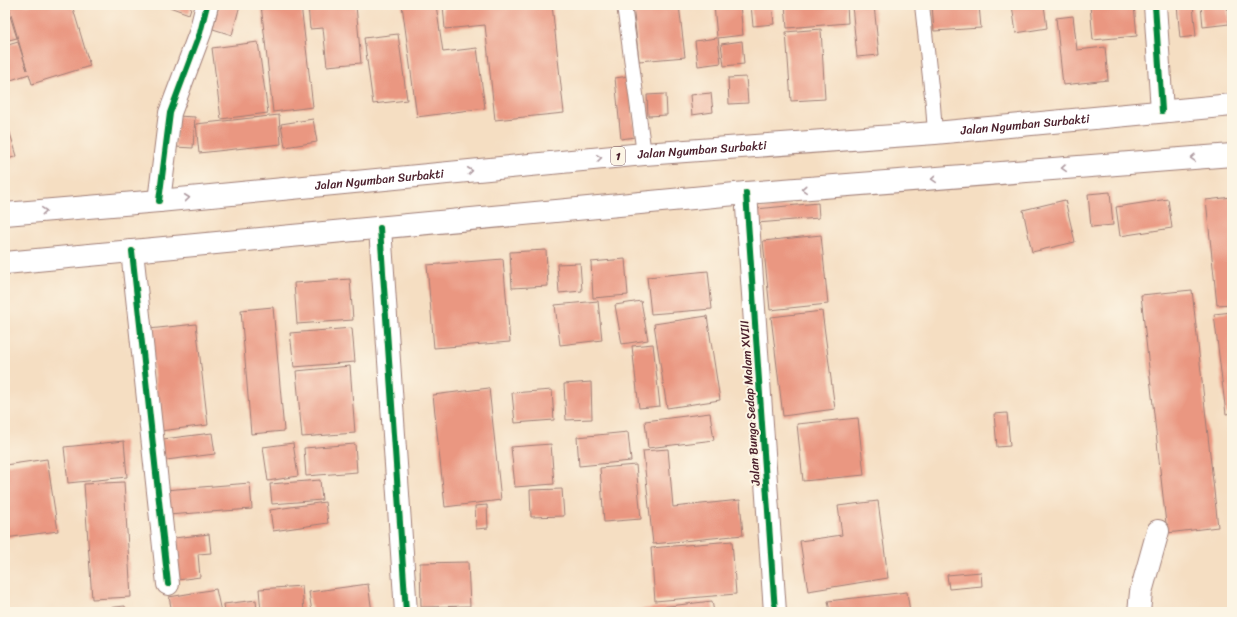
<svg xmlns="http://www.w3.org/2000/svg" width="1237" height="617" viewBox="0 0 1237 617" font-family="Sriracha,sans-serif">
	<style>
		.building { fill: #ea9781 }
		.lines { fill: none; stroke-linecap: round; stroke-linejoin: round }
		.lane-casing { stroke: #a07e76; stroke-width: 16 }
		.street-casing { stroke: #a07e76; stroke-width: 24 }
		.highway-casing { stroke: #a07e76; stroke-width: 24 }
		.lane { stroke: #fff; stroke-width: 14 }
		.street { stroke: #fff; stroke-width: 22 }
		.highway { stroke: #fff; stroke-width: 22 }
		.cycleway-casing { stroke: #fcf5e5; stroke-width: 8 }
		.cycleway { stroke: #00873e; stroke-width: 6 }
		.oneway { stroke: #ae9aa0 }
		.labels { text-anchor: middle; stroke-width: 4; stroke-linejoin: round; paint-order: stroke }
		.shield { fill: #fcf5e5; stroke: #7f5f63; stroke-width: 1 }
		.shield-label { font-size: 11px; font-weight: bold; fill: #4a1f2b }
		.street-label { font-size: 12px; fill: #4a1f2b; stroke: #fcf5e5 }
	</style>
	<rect width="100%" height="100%" fill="#fcf5e5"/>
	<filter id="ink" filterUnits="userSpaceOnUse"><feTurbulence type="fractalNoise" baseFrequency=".025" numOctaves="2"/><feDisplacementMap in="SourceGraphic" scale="8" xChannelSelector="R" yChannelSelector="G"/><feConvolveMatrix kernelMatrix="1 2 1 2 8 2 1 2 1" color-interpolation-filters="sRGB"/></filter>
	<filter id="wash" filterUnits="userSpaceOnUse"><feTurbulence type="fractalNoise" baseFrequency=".012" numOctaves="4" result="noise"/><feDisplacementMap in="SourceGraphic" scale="16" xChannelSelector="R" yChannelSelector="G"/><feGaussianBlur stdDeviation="0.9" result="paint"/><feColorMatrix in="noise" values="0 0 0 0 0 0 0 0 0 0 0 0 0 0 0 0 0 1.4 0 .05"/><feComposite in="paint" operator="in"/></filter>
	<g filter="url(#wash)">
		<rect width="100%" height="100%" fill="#f5dec2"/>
		<g id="blocks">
			<path class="building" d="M18,5H72L90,66L32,84L29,74L5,82V46L18,42L27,70L9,8Z
				M164,5H192L189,14Z
				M219,5H240L232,35L213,29Z
				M261,5H301L313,107L273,112Z
				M308,5H356L361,63L327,66L323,28L310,29Z
				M402,5H436L443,52L477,48L485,108L417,117Z
				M443,5H552L564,113L495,120L485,25L445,29Z
				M633,5H679L685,57L639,61Z
				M714,5H740L743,35L718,38L721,63L698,66L695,41L717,38Z
				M751,5H772L774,24L753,26Z
				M785,5H847L848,23L787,28Z
				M852,5H874L879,55L857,57Z
				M932,5H979L981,28L934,31Z
				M1012,5H1044L1047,28L1016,33Z
				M1090,5H1134L1137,36L1093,40Z
				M1177,5H1193L1196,36L1180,38Z
				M1201,5H1227L1229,24L1203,27Z
				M10,16L17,38L5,41V17Z
				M1073,16L1077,50L1105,47L1108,80L1063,85L1056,18Z
				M821,29L825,99L791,101L786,32Z
				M398,34L407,100L373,104L364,38Z
				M742,41L744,64L724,66L721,44Z
				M258,42L268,113L221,119L212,48Z
				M629,76L635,137L621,139L615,78Z
				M746,77L748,103L729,104L728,78Z
				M711,93L713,112L692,115L690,95Z
				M666,94L667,115L648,116L647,95Z
				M279,115L281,144L199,153L196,124Z
				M177,116L195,117L193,148L175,147Z
				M5,117L17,156L5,160Z
				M313,119L317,142L285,147L281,124Z
				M1110,192L1113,225L1091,227L1088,194Z
				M1232,197V304L1217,305L1206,200Z
				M1168,199L1172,228L1120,236L1116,207Z
				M1065,200L1075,242L1032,252L1023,210Z
				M818,203L819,218L757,223L756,209Z
				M821,235L828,304L770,310L763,241Z
				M546,250L548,286L512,288L510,252Z
				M503,259L510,342L434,348L427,265Z
				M625,259L628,295L593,298L591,262Z
				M580,263L582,291L559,293L557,264Z
				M708,271L712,309L651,314L647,277Z
				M350,279L353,320L297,324L294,283Z
				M1192,290L1218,527L1167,533L1141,295Z
				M598,301L602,340L560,345L555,305Z
				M641,301L648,340L622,344L615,305Z
				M273,307L284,431L251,434L241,310Z
				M822,311L835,409L783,416L771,317Z
				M1232,312V413L1226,414L1214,314Z
				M707,316L720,400L667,408L654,324Z
				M196,324L208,425L160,431L149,329Z
				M352,328L355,362L294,367L290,333Z
				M653,344L660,406L639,408L632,346Z
				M350,366L355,433L302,437L296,371Z
				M591,382L592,419L566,420L564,384Z
				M489,388L501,500L445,507L433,395Z
				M552,390L554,420L515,423L512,393Z
				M710,413L714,440L648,448L645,421Z
				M1007,413L1010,446L997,447L994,414Z
				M858,418L864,475L803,481L797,424Z
				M628,432L631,461L579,466L577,437Z
				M212,433L215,454L158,461L155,440Z
				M124,441L127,477L68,483L64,447Z
				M293,443L298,476L268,481L263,447Z
				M355,444L357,472L306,476L304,448Z
				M551,444L554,484L515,487L511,447Z
				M668,449L673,507L740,500L743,535L653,544L643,451Z
				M47,459L58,531L5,538V465Z
				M636,465L641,519L604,522L600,468Z
				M320,480L322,500L272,504L270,484Z
				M124,482L131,597L92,599L84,484Z
				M250,483L252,509L167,515L165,490Z
				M562,489L564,516L531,517L530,490Z
				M878,501L888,578L808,591L800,541L842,535L838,506Z
				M325,502L328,523L273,531L270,510Z
				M487,505L488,528L476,529L475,506Z
				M209,534L211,553L198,554L200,577L178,580L174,538Z
				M732,541L736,594L655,601L651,548Z
				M468,562L470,606L421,607L420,563Z
				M981,572L982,586L949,589L947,575Z
				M368,584L372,612H312L309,592Z
				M302,586L304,612H261L259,589Z
				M216,589L221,612H172L169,597Z
				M907,592L910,612H830L828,601Z
				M256,600L257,612H225L224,604Z
				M712,601L714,612H627V611Z
				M125,606L126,612H78V611Z"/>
		</g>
	</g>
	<g filter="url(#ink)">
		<use href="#blocks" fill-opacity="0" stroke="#a07e76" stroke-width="1"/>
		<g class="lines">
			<defs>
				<path id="lane" d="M624,5L644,154
					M922,5L933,105L935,133"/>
				<path id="street" d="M1155,5L1162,111
					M746,193L775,612
					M159,201L170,113L200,33L207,5
					M380,228L406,612
					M132,251L168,584
					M1139,612L1141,592L1158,531"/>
				<g id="highway">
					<path id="s1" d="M5,214L159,201L644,154L935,133L1232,105"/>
					<path d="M5,263L746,193L1232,155"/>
				</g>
			</defs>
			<use href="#lane" class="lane-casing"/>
			<use href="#street" class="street-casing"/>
			<use href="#highway" class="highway-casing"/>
			<use href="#lane" class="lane"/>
			<use href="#street" class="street"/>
			<use href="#highway" class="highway"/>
			<defs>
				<path id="cycleway" d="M1155,5L1162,111
					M746,193L775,612
					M159,201L170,113L200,33L207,5
					M380,228L406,612
					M132,251L168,584"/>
			</defs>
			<use href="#cycleway" class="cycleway-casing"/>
			<use href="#cycleway" class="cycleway"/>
		</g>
		<defs><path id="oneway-chevron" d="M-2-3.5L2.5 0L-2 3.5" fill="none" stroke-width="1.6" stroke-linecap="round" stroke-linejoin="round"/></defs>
		<g class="oneway">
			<use href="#oneway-chevron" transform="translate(599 158) rotate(-6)"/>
			<use href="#oneway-chevron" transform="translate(1193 158) rotate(176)"/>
			<use href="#oneway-chevron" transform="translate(1064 168) rotate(176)"/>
			<use href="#oneway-chevron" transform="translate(470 171) rotate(-6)"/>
			<use href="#oneway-chevron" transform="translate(934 179) rotate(176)"/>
			<use href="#oneway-chevron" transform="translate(804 189) rotate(176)"/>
			<use href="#oneway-chevron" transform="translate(187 198) rotate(-6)"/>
			<use href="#oneway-chevron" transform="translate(44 211) rotate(-5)"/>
		</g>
	</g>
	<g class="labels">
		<rect class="shield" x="611" y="147" width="14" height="18" rx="3"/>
		<g class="shield-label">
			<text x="618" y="160">1</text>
		</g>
		<g class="street-label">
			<text dy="4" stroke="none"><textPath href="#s1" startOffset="1024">Jalan Ngumban Surbakti</textPath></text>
			<text dy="4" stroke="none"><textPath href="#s1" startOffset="700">Jalan Ngumban Surbakti</textPath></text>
			<text dy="4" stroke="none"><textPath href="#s1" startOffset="376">Jalan Ngumban Surbakti</textPath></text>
			<text transform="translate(750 403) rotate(-94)" y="4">Jalan Bunga Sedap Malam XVIII</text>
		</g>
	</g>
	<rect width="1237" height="617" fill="none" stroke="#fcf5e5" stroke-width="20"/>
</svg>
